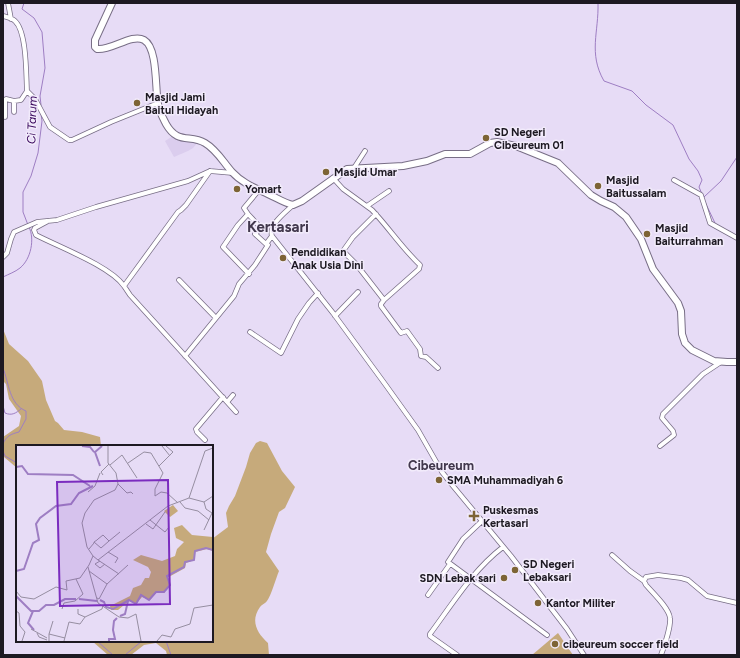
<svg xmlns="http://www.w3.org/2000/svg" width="740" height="658" viewBox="0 0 740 658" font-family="Figtree,sans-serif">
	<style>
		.built { fill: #dbcdee }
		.green { fill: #c6aa7b }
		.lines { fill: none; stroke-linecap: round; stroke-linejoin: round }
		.stream { stroke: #9e7ec3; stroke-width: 1 }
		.street-casing { stroke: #786e86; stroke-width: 5.5 }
		.secondary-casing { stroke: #786e86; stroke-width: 8 }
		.street { stroke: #fff; stroke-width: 4 }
		.secondary { stroke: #fff; stroke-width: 6 }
		.poi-dot { fill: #7d6435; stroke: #f2ebfb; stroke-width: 1.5 }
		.labels { text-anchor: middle; stroke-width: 3; stroke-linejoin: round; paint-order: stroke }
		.poi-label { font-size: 11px; font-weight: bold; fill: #1d1922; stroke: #f2ebfb; text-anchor: start }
		.water-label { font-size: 12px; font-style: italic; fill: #39075c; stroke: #f2ebfb }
		.quarter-label { font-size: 13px; font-weight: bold; fill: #42384d; stroke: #f2ebfb }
		.district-label { font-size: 15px; font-weight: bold; fill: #42384d; stroke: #f2ebfb }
		.inset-river { fill: none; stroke: #9e7ec3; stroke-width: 2 }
		.inset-road { fill: none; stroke: #968ea1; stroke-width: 1 }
		.view { fill: #7b2cbf; fill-opacity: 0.15; stroke: #7b2cbf; stroke-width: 2 }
		.inset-edge { fill: none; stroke: #1d1922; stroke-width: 2 }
	</style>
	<rect width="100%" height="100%" fill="#e7dcf6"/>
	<path class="built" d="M173,136L179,140L198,142L193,148L188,151L174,157L165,141Z"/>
	<path class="green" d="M3,329L9,344L28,361L42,381L46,400L55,421L58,423L64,430L82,432L100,437L101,446H17V468L4,457L3,437L19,426L21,416L9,399L6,384L3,381Z
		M260,441L267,443L282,471L295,487L285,508L279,512L271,534L266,552L279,571C276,578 271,596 267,601C265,604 262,604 260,607C250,621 257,633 268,643L269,655H167L166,651L156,643L144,645L131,655H108L92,641H212V539L228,527L226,513L229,506L235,496L246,467L250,453L256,443Z
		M558,633L573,655H532Z"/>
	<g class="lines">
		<path class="stream" d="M24,3L22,9L34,18L42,32L45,68L40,96L41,105
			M598,3C599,32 588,53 604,81L632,91L646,105L673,125L689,159L698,171L702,180L699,187L702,194
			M704,197L721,181L737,157
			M705,202L715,223
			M28,225L23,212V192L31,176L38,153L42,121L41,114
			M3,277C9,274 15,272 20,268C31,259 35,239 29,227
			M3,368C9,383 9,404 26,411V419L19,432C11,434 6,436 3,444
			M3,406L5,413C12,416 16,413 21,409
			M3,451L5,456L17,463
			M97,641L113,655
			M166,641L171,655
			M125,655L142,641"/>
		<defs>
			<path id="street" d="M8,3L11,19
				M3,16C7,17 12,18 15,21C27,32 26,75 27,91L35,99L50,127L69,140H72L111,122L158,103
				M14,112V101L21,100L27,91
				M5,117V100L6,99L14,101
				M354,168L365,151
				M333,178L343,189L372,210C389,228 402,248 420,265L419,269L384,300L356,264L343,251L353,237L376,214
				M674,180L701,195L710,223L737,238
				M293,205C286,212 268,225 272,236L333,313L385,384L418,430L442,472L453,486L511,556L567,629L584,655
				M367,206L389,191
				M248,214L244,208L259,190
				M48,221L35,228L34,230L36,235C59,247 110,266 124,286L178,212L181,210L186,205L210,171
				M3,257L7,253L11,239L14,232L37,222L57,220L96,207L188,181L210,171L233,173
				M249,274L223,247L238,225L248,214L261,228L255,234L266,244
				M179,280L216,318
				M124,286L130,295L236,412
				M384,300L381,304V306L401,333L407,331L420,349L421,356L426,357L438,368
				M335,316L358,292
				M250,332L281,353L298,319L309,303L318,293
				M185,356L234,296L239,284L255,265L268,245L266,244L272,236
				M228,401L233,395
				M205,440L197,432L196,429L223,397
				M660,446L674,435L673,431L662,418L663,414L703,374L721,362
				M482,521L463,539L448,562L547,635
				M612,555L630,571L644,581
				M428,595L450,564
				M457,655L430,636V634C453,603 473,570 503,547
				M661,655C664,647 671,626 670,618C669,608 653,593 646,585L644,581L646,577L658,575L681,578L688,580L707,596L737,603"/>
			<path id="secondary" d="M112,3L95,40V47L97,49C111,51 132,33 144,40C158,48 155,89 158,104C159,111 163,118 166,124C178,145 190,134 205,143C217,150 223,162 232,172C242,183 255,188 268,194C277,198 284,203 293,205L302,201L347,169L403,166L427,161L445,154H470L490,143L497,142L516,146L558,163L591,195L601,201L614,207L626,217L641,239L653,269L678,303L681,311L682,334L685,343L692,350L714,361L727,362H737"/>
		</defs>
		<use href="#street" class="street-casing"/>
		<use href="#secondary" class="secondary-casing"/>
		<use href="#street" class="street"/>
		<use href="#secondary" class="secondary"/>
	</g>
	<g class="poi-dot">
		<circle cx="137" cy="103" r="4"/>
		<circle cx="486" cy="138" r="4"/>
		<circle cx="326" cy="172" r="4"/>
		<circle cx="598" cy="186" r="4"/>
		<circle cx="237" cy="189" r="4"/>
		<circle cx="647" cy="234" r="4"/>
		<circle cx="283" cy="258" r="4"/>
		<circle cx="439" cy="480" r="4"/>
		<path d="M472 510h4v4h4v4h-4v4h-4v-4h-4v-4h4z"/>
		<circle cx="515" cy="570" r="4"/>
		<circle cx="504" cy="578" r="4"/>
		<circle cx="538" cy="603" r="4"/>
		<circle cx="555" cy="644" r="4"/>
	</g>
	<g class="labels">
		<g class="poi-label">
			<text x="145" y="101">Masjid Jami<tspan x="145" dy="13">Baitul Hidayah</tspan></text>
			<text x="494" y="136">SD Negeri<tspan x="494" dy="13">Cibeureum 01</tspan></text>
			<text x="334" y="176">Masjid Umar</text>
			<text x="606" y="184">Masjid<tspan x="606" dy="13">Baitussalam</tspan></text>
			<text x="245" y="193">Yomart</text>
			<text x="655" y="232">Masjid<tspan x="655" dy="13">Baiturrahman</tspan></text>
			<text x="291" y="256">Pendidikan<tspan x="291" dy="13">Anak Usia Dini</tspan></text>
			<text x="447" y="484">SMA Muhammadiyah 6</text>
			<text x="483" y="514">Puskesmas<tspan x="483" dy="13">Kertasari</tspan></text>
			<text x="523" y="568">SD Negeri<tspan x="523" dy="13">Lebaksari</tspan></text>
			<text x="496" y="582" text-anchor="end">SDN Lebak sari</text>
			<text x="546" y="607">Kantor Militer</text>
			<text x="563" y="648">cibeureum soccer field</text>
		</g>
		<g class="water-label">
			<text transform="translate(32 120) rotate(-88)" y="4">Ci Tarum</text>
		</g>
		<g class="quarter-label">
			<text x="441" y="470">Cibeureum</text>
		</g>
		<g class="district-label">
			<text x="278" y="232">Kertasari</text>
		</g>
	</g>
	<g transform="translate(16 445)">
		<rect width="197" height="197" fill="#e7dcf6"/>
		<path d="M157,60L162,66L154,72L148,66ZM166,80L176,90L197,92V106L191,104L179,107L178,115L170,118L169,123L151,133L154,138L148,148H140L134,155L126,152L120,159L113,156L102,165H95L94,161L114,151L117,143L125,140L129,133H133L135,127L132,122L117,115L125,110L146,116L159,111L161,104L168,97L160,93L158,83Z" fill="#c6aa7b"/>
		<path class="inset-river" d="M66,1L74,2L78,7M84,21L79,7L86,1M0,22L6,21L12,29L57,30L74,41M0,126L8,124L17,98L23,95L20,79L24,73L40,61L55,59L63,48L77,41M0,151L15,166H23L30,160H38L49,154H60M63,154L81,156M84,155L88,157L90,162L97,164L113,155L120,159L125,150L133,155L140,147H148L154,140L151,131L168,122L169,117L178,115L179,106L190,103L197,105M17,166L12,178L18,185M104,171L109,169L112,156M93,196V194H99L97,185L98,176L101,173"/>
		<path class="inset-road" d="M146,1L154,11M112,18L128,7L135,8L147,28L139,44V51L145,47L151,48L162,58M94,20L106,10L121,33M143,21L157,7L150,1M87,30L85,27L93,19M102,39L111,48L115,47L117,49M72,47L79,41L84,28M173,53L189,6L197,3M164,57L169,63L182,66L193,75M188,57L190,64L196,68L188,85M134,75L149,87L153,82M130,79L137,84L149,67M93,96L104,87M73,104L78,98V97L81,95L82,94L87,90L93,96L85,103L78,97M92,107L102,113L99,118M77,111L82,115L152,61L173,53L188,57L197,51M82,115L103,129M84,116L79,119L84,123L89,119M72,122L82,158L103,172L112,173L120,169L125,196M73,126L91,139L83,154L81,153M91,139L112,120M0,146L5,152L18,154L40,142L51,145L50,136L64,133L73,120L77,111L71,102L66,78L69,68L78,55L99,45L102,39L100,28L92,18V1M46,164L48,158L59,156L67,149L60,134M62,164V169L69,172M0,166L3,168L4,181L9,187L6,196M15,184L31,193M21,188L23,192L31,195M33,189L37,176M33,196V189L49,193M48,196L53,177L64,179L69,172L86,164L87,160M141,196L146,190L155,192L159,184L174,179L178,163L197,160"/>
		<path class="view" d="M152,35L154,159L44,161L41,37Z"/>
		<rect width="197" height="197" class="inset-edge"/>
	</g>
	<rect width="740" height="658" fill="none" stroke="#1d1922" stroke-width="8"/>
</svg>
